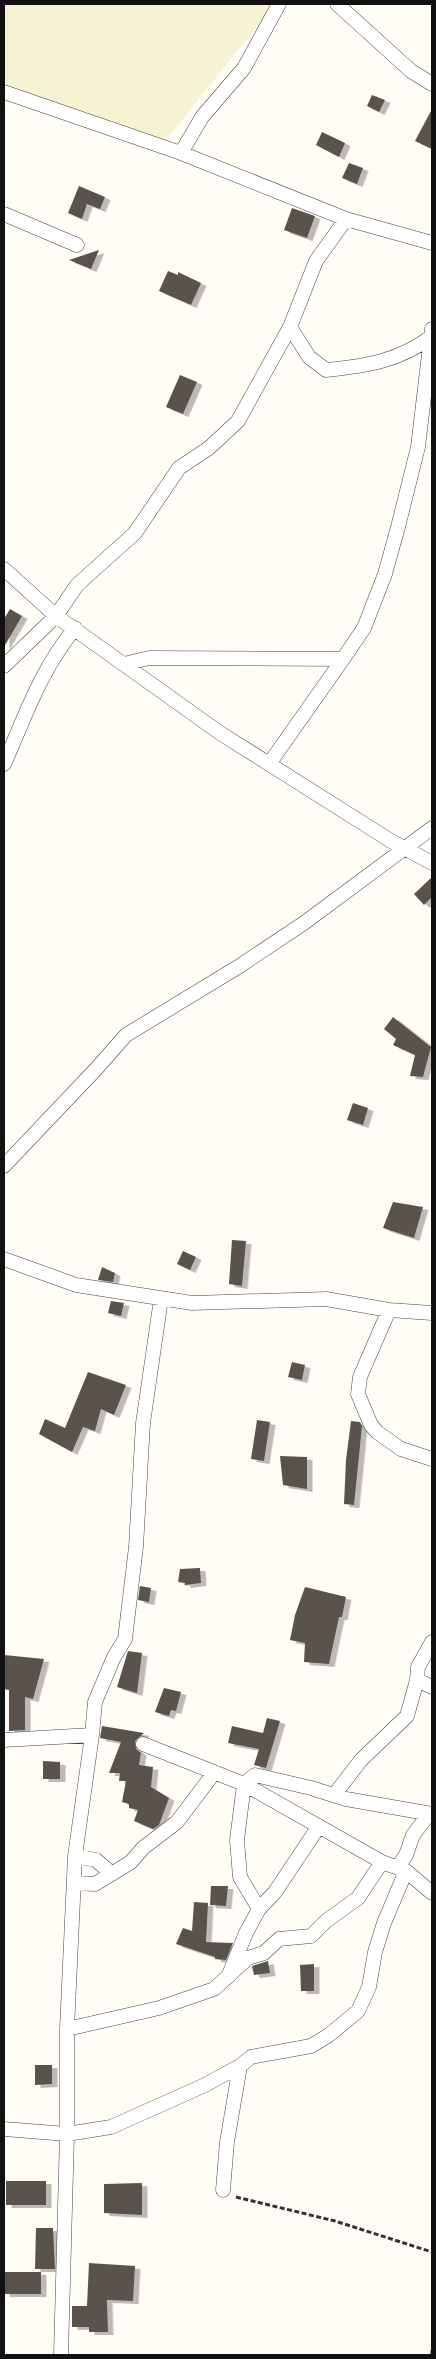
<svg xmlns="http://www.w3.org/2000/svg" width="436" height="2359" viewBox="0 0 436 2359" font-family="'PT Serif',serif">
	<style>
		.farmland { fill: #f6f3d4 }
		.building { fill: #5a524d; filter: url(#shadow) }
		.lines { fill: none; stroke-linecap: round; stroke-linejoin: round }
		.minor-casing { stroke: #444; stroke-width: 15 }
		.path { stroke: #333; stroke-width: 3; stroke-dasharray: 5 2.5; stroke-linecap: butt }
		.minor { stroke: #fff; stroke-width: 14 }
	</style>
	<defs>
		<filter id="shadow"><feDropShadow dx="5.5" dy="3" stdDeviation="0" flood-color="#0004"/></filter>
	</defs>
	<rect width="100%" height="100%" fill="#fffdf5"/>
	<path class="farmland" d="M4,4H275L167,139L154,149L4,98Z"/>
	<path class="building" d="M372,95L385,100L379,112L367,106Z
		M432,109V149L415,141Z
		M322,132L345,143L339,157L316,145Z
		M349,163L363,168L357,184L342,178Z
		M79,186L105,197L100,209L87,204L82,219L68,213Z
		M292,208L315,216L307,238L284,230Z
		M99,250L91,269L69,260Z
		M168,271L178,275V272L201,283L191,305L159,291Z
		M180,375L197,382L183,414L166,407Z
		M10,609L22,616L4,647V619Z
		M432,877V897L424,905L414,894Z
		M393,1017L431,1047L423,1077L410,1076L415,1055L393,1045L396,1039L384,1029Z
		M353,1103L368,1108L363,1125L347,1120Z
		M393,1202L423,1207L414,1238L383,1228Z
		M232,1240L246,1241L242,1286L229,1284Z
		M183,1251L196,1257L190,1270L177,1264Z
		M102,1267L115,1273L113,1282L98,1280Z
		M111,1301L124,1303L121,1316L108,1313Z
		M292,1362L305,1365L302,1380L288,1377Z
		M88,1372L126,1385L114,1415L101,1409L95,1431L83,1427L72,1452L39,1434L45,1419L65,1428Z
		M257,1420L270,1422L264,1461L251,1459Z
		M351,1421L360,1422L362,1426L354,1505L344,1504L346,1460Z
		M280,1456L307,1457V1489L283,1485Z
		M200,1568L201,1583L185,1585V1583L178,1582L180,1569Z
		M140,1586L151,1588L149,1602L138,1600Z
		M305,1587L346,1597L342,1617H339L329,1664L304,1662L305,1643L290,1640L295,1615Z
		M128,1651L142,1653L137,1693L117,1687Z
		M4,1655L44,1659L33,1699L25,1697V1730L9,1731V1690L4,1689Z
		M164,1688L181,1692L176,1711L171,1710L169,1716L155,1712Z
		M267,1718L280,1721L266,1768L254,1765L259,1749L228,1743L232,1726L263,1733Z
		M102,1726L144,1733L135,1741L136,1749L141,1753L139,1765L153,1767L151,1787L169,1798L159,1825L153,1829L134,1821L138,1810L129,1808V1804L122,1802L126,1781H119L120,1773H109L121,1742L100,1738Z
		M43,1761L60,1762V1779H43Z
		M211,1886H228L226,1906L210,1905Z
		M194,1902L208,1903L206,1942L233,1943L226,1960L215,1959V1957L176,1944L183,1928L192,1931Z
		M268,1961L270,1973L254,1975L252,1966Z
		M314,1964V1991H301L300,1965Z
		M35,2065H52V2084L35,2085Z
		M6,2181H46V2205H6Z
		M142,2183V2215L104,2213V2184Z
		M36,2228H53L55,2269H35Z
		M89,2263L135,2266L133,2301L107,2300L108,2332H89V2327H72V2306H87Z
		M4,2272H41V2294H4Z"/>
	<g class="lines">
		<defs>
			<path id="minor" d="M337,4L411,71L432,84
				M4,92L181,153L346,219L432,243
				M181,153L202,117L244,68L279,4
				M4,214L77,245
				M290,327L309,357L326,370C366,366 400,361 432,336
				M4,569L56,616L220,733L391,841L432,863
				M124,664L149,658L343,659L364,628L385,574L398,527L418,447L432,329
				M4,666L56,616L77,585L135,533L179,468L209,448L238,421L290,327L316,261L346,219
				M4,764C26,715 40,671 75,628
				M269,764L343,659
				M4,1166L97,1068L126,1035L238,967L304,923L432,828
				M4,1259L76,1285L192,1303L326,1299L389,1310L432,1313
				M389,1310L360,1377L358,1394L371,1425L377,1432L401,1449L432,1459
				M417,1680L432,1687
				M4,1740L92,1735
				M143,1744L244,1784L382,1862L406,1871L432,1893
				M334,1795L361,1760L407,1716L417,1680L418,1667L432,1642
				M75,1856L96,1860L112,1874
				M398,1867L406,1855L413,1835L429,1814
				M76,1883L95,1884L131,1862L143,1848L177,1822L214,1773
				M259,1909L275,1892L319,1826
				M228,1977L246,1933L259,1909L240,1877L237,1840L244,1784L255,1775L311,1788L346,1799L432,1814
				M67,2029L159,2008L214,1989L248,1958L264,1953L279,1939L311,1936L326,1921L358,1898L382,1862
				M4,2129L67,2134L111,2127L205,2085L240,2066
				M223,2190L227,2142L240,2066L251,2057L311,2046L329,2035L358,2011L369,1987L375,1952L384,1923L406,1871
				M61,2355L67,2134V2029L75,1856L92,1735L95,1702L114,1657L125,1639L136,1547L143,1423L161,1299"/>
		</defs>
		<use href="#minor" class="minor-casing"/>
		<path class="path" d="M236,2197L335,2221L432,2252
			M432,2355V2349"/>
		<use href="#minor" class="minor"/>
	</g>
	<rect width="436" height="2359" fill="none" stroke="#111111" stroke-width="10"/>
</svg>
